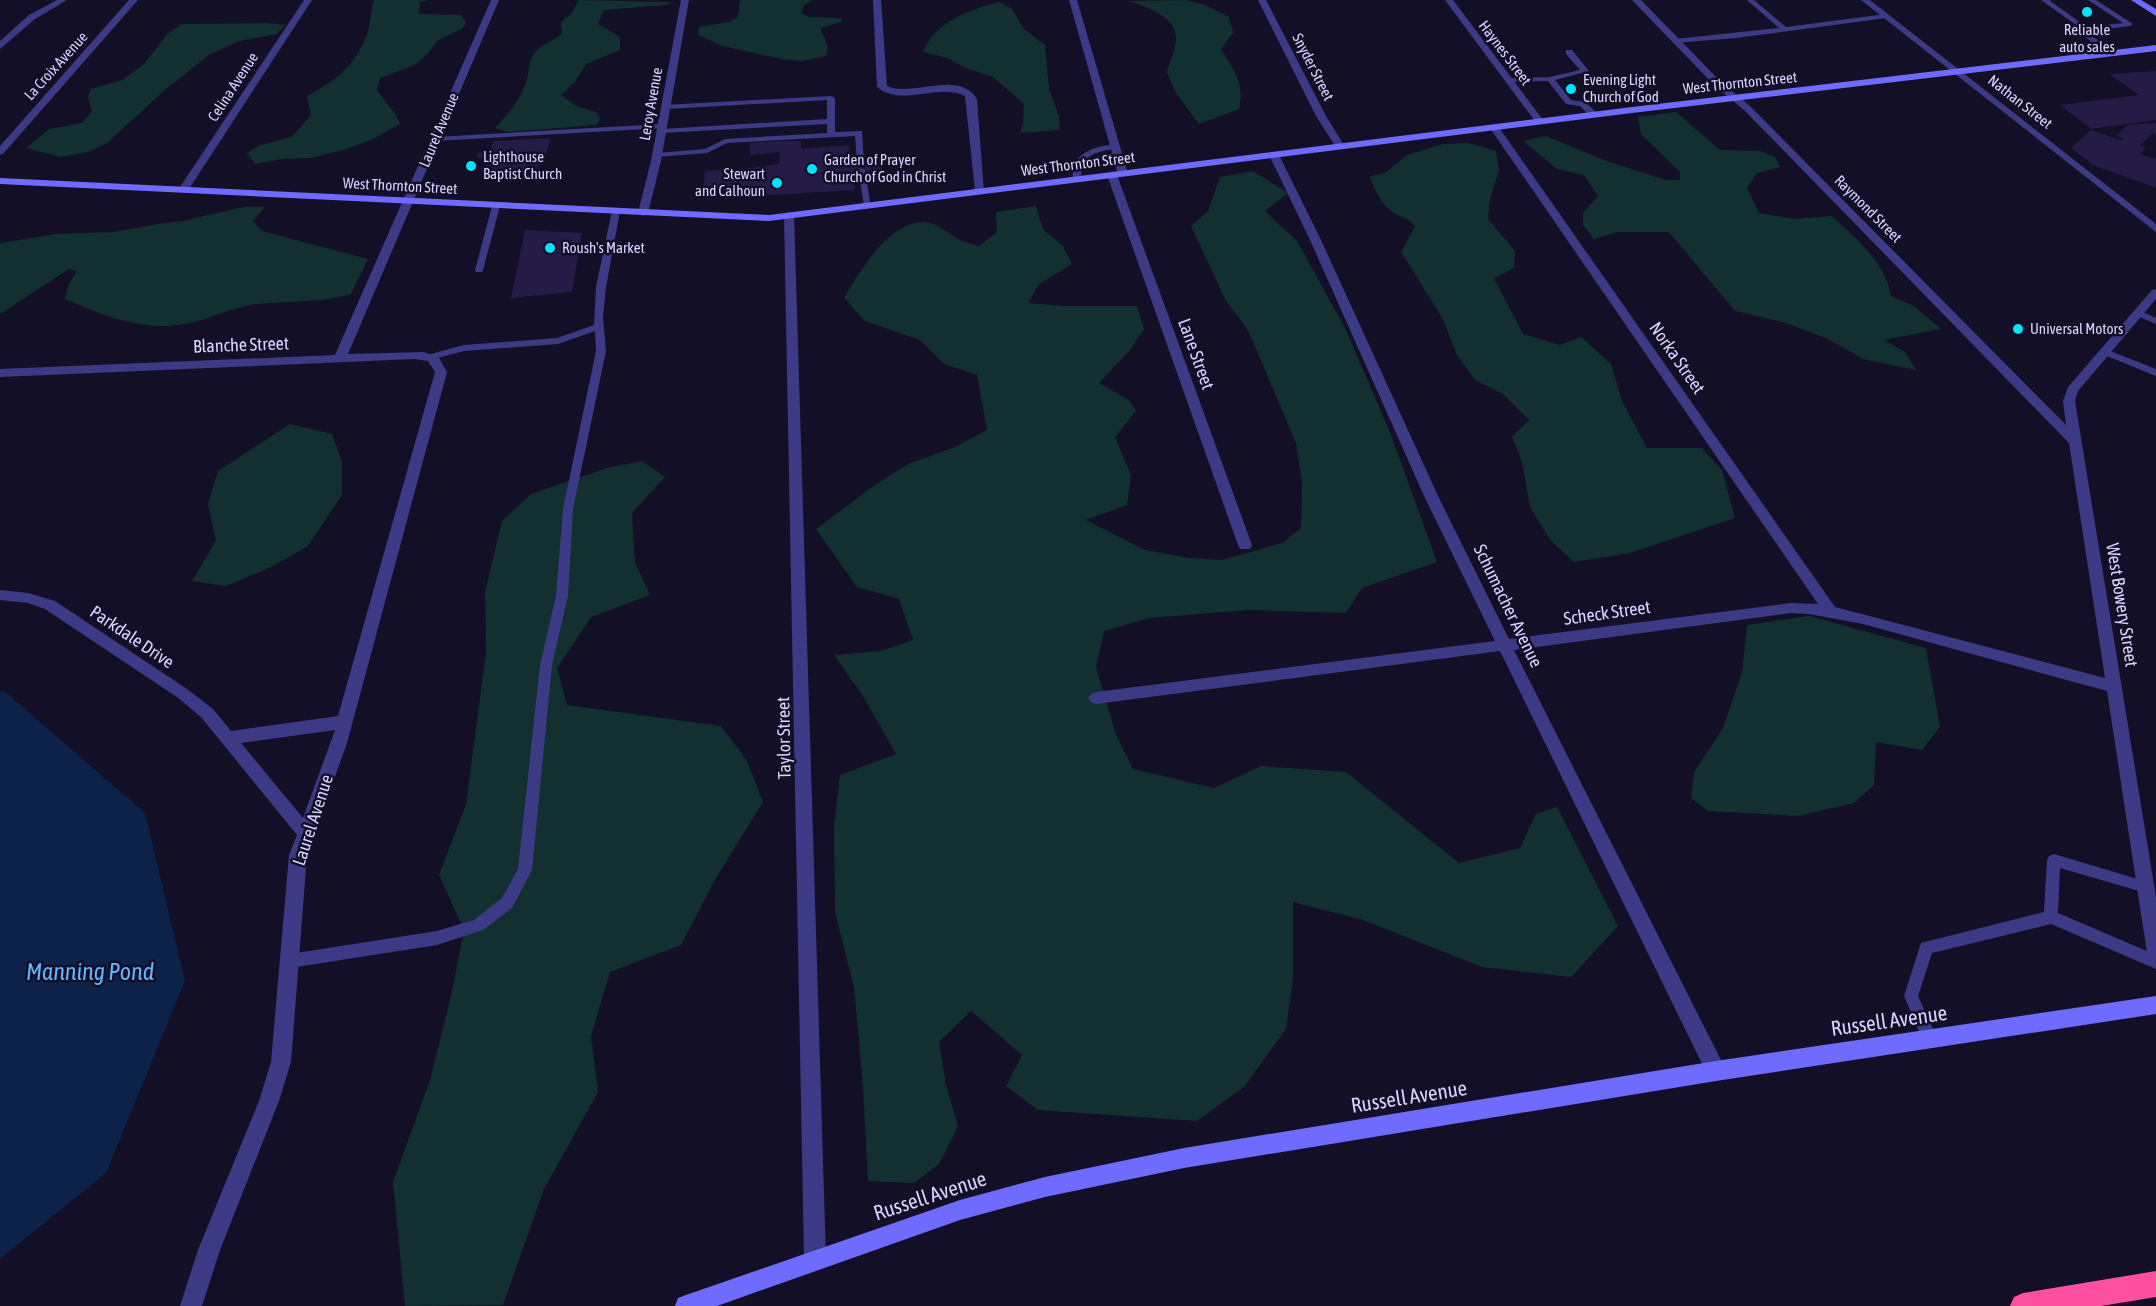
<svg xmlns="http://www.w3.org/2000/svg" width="2156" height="1306" viewBox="0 0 2156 1306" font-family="'Asap Condensed',sans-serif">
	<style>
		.green { fill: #12302f }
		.water { fill: #0c2248 }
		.building { fill: #241b47 }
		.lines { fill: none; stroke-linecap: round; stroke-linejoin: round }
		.lane { fill: #3d3a85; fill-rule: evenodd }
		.street { fill: #3d3a85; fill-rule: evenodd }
		.secondary { fill: #6f6bff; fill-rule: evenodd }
		.highway { fill: #ff4fa3; fill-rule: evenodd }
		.poi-dot { fill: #00e5ff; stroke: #130f26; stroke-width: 2 }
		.labels { text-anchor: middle; stroke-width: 5; stroke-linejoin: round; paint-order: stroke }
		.far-poi-label { font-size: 15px; fill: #d9d4ff; stroke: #130f26; text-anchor: start }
		.far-street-label { font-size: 15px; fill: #d9d4ff; stroke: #130f26 }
		.street-label { font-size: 18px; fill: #d9d4ff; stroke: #130f26 }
		.near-street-label { font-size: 21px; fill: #d9d4ff; stroke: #130f26 }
		.near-water-label { font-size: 24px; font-style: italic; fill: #62b6ff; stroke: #130f26 }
	</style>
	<rect width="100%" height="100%" fill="#130f26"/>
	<path class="green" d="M374,0H428L420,2L419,14L461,15L466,22L463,28L437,41L430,51L415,65L380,78L377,90L396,115L400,124L373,139L344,150L310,158L282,159L255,164L247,153L260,145L292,137L311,115L307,96C335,81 353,68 366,37C371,26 370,12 374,0Z
		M579,0L672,2L666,5L604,10L598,24L620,37V50L586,64L575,82L561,95L576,106L596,112L600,120L596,125L507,132L495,128C508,115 519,101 525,85C529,76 528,65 532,57C538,44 553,43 562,33L561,22L571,14Z
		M740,0H812L804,5L801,13L809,17L842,18L841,22L820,28L828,47L826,56L802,61L781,59L723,46L698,35L699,27L729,22L738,17Z
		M1186,0L1205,5L1229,17L1233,33L1221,49C1234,71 1245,83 1239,109L1199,124L1176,93L1167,73C1169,63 1175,51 1176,41C1179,17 1145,6 1128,1Z
		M1000,2L1013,10L1023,28L1045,45L1049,89L1059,116L1060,130L1020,133L1023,123L1024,104L993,77L966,68L947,58L923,52C933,23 972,8 1000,2Z
		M268,23L287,25L276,34L239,41L209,55L166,89L107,143L88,152L61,157L26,148L49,129L82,123L92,112L88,97L91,89L122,80L144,64L168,33L182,24Z
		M1676,112L1720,150L1760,151L1775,157L1780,167L1757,173L1747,188L1759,213L1794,219L1832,216C1855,238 1886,262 1891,296L1914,306L1941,329L1884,340L1905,352L1916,370L1863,359L1826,338L1786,323L1735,311L1669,232H1618L1594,239L1583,225V213L1598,196L1584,175L1557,169L1523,141L1546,136L1604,160L1666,180H1680V172L1641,134L1638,117Z
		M1469,143L1496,151L1499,170L1490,199L1488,219L1515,251L1514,268L1494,278L1523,334L1560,345L1581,337L1611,364L1622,401L1647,448H1702L1722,470L1735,518L1630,553L1574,562L1551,541L1530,507L1522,462L1512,437L1529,420L1503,394L1475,380L1457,355L1443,319L1401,252L1415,226C1409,219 1402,217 1394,213C1382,205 1375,191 1370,177L1386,172L1407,155L1443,144Z
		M1253,171L1288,193L1265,211L1297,241L1345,328L1390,432L1437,562L1362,588L1346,613L1249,610L1149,618L1104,631L1096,667L1116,735L1133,769L1214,788L1261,766L1346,772L1459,863L1520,848L1536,814L1557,807L1618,926L1571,977L1482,967L1363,920L1293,902V979L1286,1029L1244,1087L1197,1121L1038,1110L1006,1086L1022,1055L971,1011L939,1042L946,1085L958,1126L939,1164L914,1183L868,1181L863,1087L854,987L835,911L834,827L840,775L896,754L863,696L834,655L881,651L913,640L899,599L857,587L816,529L875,485L908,464L955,447L987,430L977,375L944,364L920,340L865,321L844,298C860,271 889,221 925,222C938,223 950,235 962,241C967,243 974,244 979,246L997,232L996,212L1036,206L1043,229L1063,246L1072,264L1039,284L1028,303L1065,306H1137L1144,329L1130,350L1099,383L1129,400L1136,411L1115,437L1131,475L1127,505L1086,520L1145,550L1189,558L1222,560L1282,543L1301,528L1302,483L1296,443L1248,330L1226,301L1191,226L1208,211L1220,177Z
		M243,207H265L253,221L262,231L368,259L351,294C318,304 285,300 251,305C232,308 213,317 194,322C148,334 107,317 65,299L68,286L77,271L69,269L0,314V243L56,234L113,232L164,223L183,221Z
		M290,424L332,434L342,462V495L308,546L271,567L226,586L192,581L216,540L208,504L218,471Z
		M642,461L665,477L632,513L635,563L650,595L591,617L557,668L567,705L721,726L747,761L763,802L716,878L681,945L610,972L591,1036L598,1092L544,1189L503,1305L405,1306L393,1182L430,1080L451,996L464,930L439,875L466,804L486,653L485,592L502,521L531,494L607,468Z
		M1809,616L1926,648L1940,727L1922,750L1876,742L1874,785L1854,803L1798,816L1708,811L1691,798L1694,772L1723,728L1742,672L1747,625Z"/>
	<path class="water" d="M0,690L4,691L145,813L185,981L106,1173L0,1259Z"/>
	<path class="building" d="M2156,71V120L2091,129L2060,105L2139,95L2109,74Z
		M2156,123V135L2153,133L2140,146L2146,148L2140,154L2156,159V188L2093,165L2071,148L2091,130L2121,140L2124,139L2116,136L2127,125Z
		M551,138L542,165H538L535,172L527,173L525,177L493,178L495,174L486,175L489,167L483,168L487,157L477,158L478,153L489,152L494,141Z
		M781,141H801V149L849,145L850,164L882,161L883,172L850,174L854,176L855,190L734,197V186L729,187L728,191L703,193L705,171L730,169V174L737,173L735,170L779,164L780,152L750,155V143Z
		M525,230L582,233L572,292L511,298Z"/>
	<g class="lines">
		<path class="lane" d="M1747,0H1754L1786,27L1886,14L1889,16L1886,18L1736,38L1675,43L1672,41L1675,39L1779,28Z
			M2041,0H2051L2050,1L2087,27L2123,23L2088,0H2096L2133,24L2130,26L2090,31V35L2119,53L2112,55L2085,37L2083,30Z
			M1566,50H1572L1589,71L1555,80L1571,100L1585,102L1597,113V117H1591L1580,106L1566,104L1548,81L1509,82L1505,80L1509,78L1550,77L1580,70L1566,54Z
			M831,96L835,98V132L862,131L864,163L857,161L855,136L727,143L707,153L657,157L653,155L657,153L705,149L725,139L827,133V124L662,133L658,131L662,129L827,119V100L666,109H663V105Z
			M662,124H665V128L435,141L431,139L435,137Z
			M1115,144L1119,146L1118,148C1093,153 1085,152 1080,179L1073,181C1069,153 1093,147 1115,144Z
			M858,168L865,170L871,208L864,206Z
			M496,203L500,206L483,270L482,272H476L475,270L492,206Z
			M616,208L620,211L606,287L603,317L606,351L573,509L568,596L552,665L532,870L512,908L483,930L437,945L290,968L285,966L283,961L285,956L290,954L437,931L474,920L502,898L518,869L540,665L556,596L563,509L596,351L595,331L558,344L464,351L430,360L425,357L427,355L464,345L557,338L594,325L596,287L612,211Z
			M2138,310L2156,318V324L2135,315L2133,313Z
			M2105,349L2156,369V376L2102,354V350Z
			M2054,854L2151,883L2153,887L2151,891L2146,893L2060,868L2058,913L2156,955V969L2051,924L1932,953L1918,996L1938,1040L1935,1045L1930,1047L1925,1045L1904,996L1921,943L2044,912L2047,860L2049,856Z"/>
		<path class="street" d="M57,0H67L35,19L0,49V41L29,15Z
			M129,0H138L3,154L0,155V146Z
			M304,0H312L187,192H179L178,190Z
			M491,0H499L348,354L424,352L439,358L447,372L347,743L307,855L291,1062L279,1101L220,1250L202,1306H180L198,1250L259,1101L271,1062L289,855L297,835L201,717L177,697L45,609L28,603L0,600V590L28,593L55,601L187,689L213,709L231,731L338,716L435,372L428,361L415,359L0,377V369L335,355ZM335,730L303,818L241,743Z
			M681,0H689L661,161L648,213L643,216L638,213L651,161Z
			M873,0H881L887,86C913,98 958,69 977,99L984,193L975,191L965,96C938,82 902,108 877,87Z
			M1069,0H1077L1128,174L1127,176L1118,174Z
			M1258,0H1266L1326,116L1345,147L1343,149H1337L1316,116Z
			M1445,0H1453L1543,120V124H1537Z
			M1632,0H1641L1721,82L1751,107L2066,425L2063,401L2068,387L2152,290L2156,289V299L2078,391L2075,401L2156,897V961L2150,959L2147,953L2107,691L1863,624L1809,614L1791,613L1514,650L1723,1064L1726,1071L1723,1078L1716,1081L1709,1078L1500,651L1096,704L1091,702L1088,698L1091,694L1096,692L1495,641L1425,498L1310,240L1269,155L1274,152L1279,155L1321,240L1439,498L1509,639L1791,603L1818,604L1490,128L1495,125L1498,126L1835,607L2105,678L2069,443L1745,111L1715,86Z
			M1861,0H1870L2156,224V232Z
			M1108,173L1117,175L1252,545L1250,549H1240L1238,545L1107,175Z
			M789,212L794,215L826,1259L822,1266L815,1270L808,1266L804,1259L784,215Z"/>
		<path class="secondary" d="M2131,0H2141L2156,9V16Z
			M2156,45V51L1632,113L769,221L0,184V178L769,215L1632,107Z
			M2156,996V1014L1716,1081L1184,1168L1045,1197L960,1220L717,1306H675L678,1298L686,1295L960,1200L1045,1177L1184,1148L1716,1061Z"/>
		<path class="highway" d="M2156,1271V1297L2101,1306H2010L2014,1297L2023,1293Z"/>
	</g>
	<g class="poi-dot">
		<circle cx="2087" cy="12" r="6"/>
		<circle cx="1571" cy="89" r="6"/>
		<circle cx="471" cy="166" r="6"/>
		<circle cx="812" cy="169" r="6"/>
		<circle cx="777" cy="183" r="6"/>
		<circle cx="550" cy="248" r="6"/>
		<circle cx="2018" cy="329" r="6"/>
	</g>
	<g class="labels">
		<g class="far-poi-label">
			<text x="2087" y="35" text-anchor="middle">Reliable<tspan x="2087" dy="17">auto sales</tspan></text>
			<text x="1583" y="85">Evening Light<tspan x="1583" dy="17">Church of God</tspan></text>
			<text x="483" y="162">Lighthouse<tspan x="483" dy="17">Baptist Church</tspan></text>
			<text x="824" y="165">Garden of Prayer<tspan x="824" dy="17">Church of God in Christ</tspan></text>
			<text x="765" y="179" text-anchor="end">Stewart<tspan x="765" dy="17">and Calhoun</tspan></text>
			<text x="562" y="253">Roush's Market</text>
			<text x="2030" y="334">Universal Motors</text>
		</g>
		<g class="far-street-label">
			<text transform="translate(1505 53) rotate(53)" y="5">Haynes Street</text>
			<text transform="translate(56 66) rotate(-48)" y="5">La Croix Avenue</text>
			<text transform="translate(1313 67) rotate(63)" y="5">Snyder Street</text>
			<text transform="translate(1740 83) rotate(-6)" y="5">West Thornton Street</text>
			<text transform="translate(233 87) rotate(-57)" y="5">Celina Avenue</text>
			<text transform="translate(2020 102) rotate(38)" y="5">Nathan Street</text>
			<text transform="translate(651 104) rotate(-80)" y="5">Leroy Avenue</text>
			<text transform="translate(439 130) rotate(-67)" y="5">Laurel Avenue</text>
			<text transform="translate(1078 164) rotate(-7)" y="5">West Thornton Street</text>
			<text transform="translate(400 186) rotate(3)" y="5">West Thornton Street</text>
			<text transform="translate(1868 209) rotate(45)" y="5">Raymond Street</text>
		</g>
		<g class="street-label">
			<text transform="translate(241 345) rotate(-2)" y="6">Blanche Street</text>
			<text transform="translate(1196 354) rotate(70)" y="6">Lane Street</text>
			<text transform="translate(1677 358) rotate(55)" y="6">Norka Street</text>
			<text transform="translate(2122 605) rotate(81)" y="6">West Bowery Street</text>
			<text transform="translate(1508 606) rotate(64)" y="6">Schumacher Avenue</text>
			<text transform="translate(1607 613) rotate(-8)" y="6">Scheck Street</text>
			<text transform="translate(132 637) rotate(34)" y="6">Parkdale Drive</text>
			<text transform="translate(784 738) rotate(-91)" y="6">Taylor Street</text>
			<text transform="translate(313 820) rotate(-72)" y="6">Laurel Avenue</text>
		</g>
		<g class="near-street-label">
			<text transform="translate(1889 1021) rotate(-8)" y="7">Russell Avenue</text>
			<text transform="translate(1409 1097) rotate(-9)" y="7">Russell Avenue</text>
			<text transform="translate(930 1196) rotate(-18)" y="7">Russell Avenue</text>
		</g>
		<g class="near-water-label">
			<text x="90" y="980">Manning Pond</text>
		</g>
	</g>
</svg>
